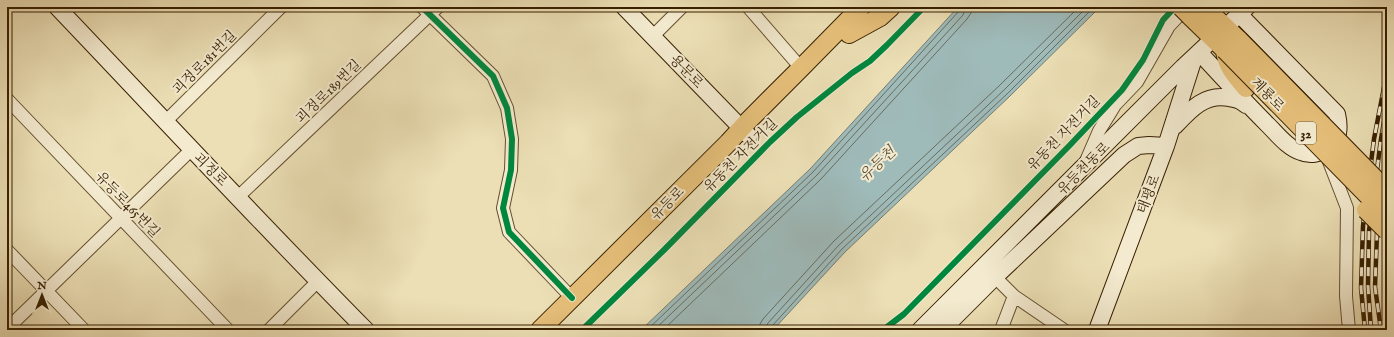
<svg xmlns="http://www.w3.org/2000/svg" width="1394" height="337" viewBox="0 0 1394 337" font-family="'IM FELL English','Noto Serif KR',serif">
	<style>
		.water { fill: #9ebab9; stroke: #757c6f }
		.lines { fill: none; stroke-linecap: round; stroke-linejoin: round }
		.shore { stroke: #6a6c5c; stroke-width: 1 }
		.street-casing { stroke: #644f2d; stroke-width: 14 }
		.secondary-casing { stroke: #371f00; stroke-width: 18 }
		.primary-casing { stroke: #371f00; stroke-width: 20 }
		.street { stroke: #f3eacf; stroke-width: 12 }
		.secondary { stroke: #f3eacf; stroke-width: 16 }
		.primary { stroke: #e6c07a; stroke-width: 18 }
		.rail-casing { stroke: #371f00; stroke-width: 4.5 }
		.rail { stroke: #f3eacf; stroke-width: 3; stroke-dasharray: 9; stroke-linecap: butt }
		.primary-bridge-casing { stroke: #371f00; stroke-width: 20; stroke-linecap: butt }
		.primary-bridge { stroke: #e6c07a; stroke-width: 18 }
		.cycleway-casing { stroke: #f3eacf; stroke-width: 8 }
		.cycleway { stroke: #00873e; stroke-width: 6 }
		.labels { text-anchor: middle; stroke-width: 4; stroke-linejoin: round; paint-order: stroke }
		.shield { fill: #f3eacf; stroke: #6f5c3e; stroke-width: 1 }
		.shield-label { font-size: 13px; font-weight: bold; fill: #371f00 }
		.street-label { font-size: 14px; fill: #371f00; stroke: #f3eacf }
		.water-label { font-size: 15px; font-style: italic; fill: #564e38; stroke: #f3eacf }
	</style>
	<rect width="100%" height="100%" fill="#ecdfb5"/>
	<filter id="stains"><feTurbulence type="fractalNoise" baseFrequency=".005" numOctaves="4"/><feColorMatrix values="0 0 0 0 .2 0 0 0 0 .09 0 0 0 0 .02 0 0 0 .5 -.17"/></filter>
	<radialGradient id="worn" r=".72"><stop offset=".6" stop-color="#630" stop-opacity="0"/><stop offset="1" stop-color="#630" stop-opacity=".3"/></radialGradient>
	<path class="water" d="M958,7H1100L1010,96L845,252L773,330H641L810,169Z"/>
	<g class="lines">
		<path class="shore" d="M647,330L813,172L959,11L961,7
			M654,330L817,175L963,15L966,7
			M663,330L821,179L967,19L971,13L972,7
			M759,330L760,324L763,319L834,241L1000,85L1079,7
			M765,330L768,323L838,246L1004,90L1087,7
			M770,330L772,326L842,249L1008,93L1094,7"/>
		<defs>
			<path id="street" d="M422,7L493,76L507,108L512,139L511,170L503,208L509,232L572,298
				M748,7L801,68
				M653,36L682,7
				M7,99L228,330
				M166,121L281,7
				M1328,159L1347,208L1346,296L1349,330
				M1086,161L1099,131L1115,105L1137,82L1169,26L1187,7
				M238,197L438,7
				M7,250L84,330
				M989,271L1014,296L1064,330
				M7,329L192,149
				M269,330L318,281
				M1001,330L1014,296"/>
			<path id="secondary" d="M57,7C160,115 261,224 366,330
				M624,7L749,136
				M1199,52C1222,77 1244,101 1268,125C1278,135 1288,148 1301,152C1310,156 1321,154 1329,147C1340,139 1340,127 1337,114L1239,14
				M1175,126C1190,110 1205,93 1229,98C1236,99 1240,100 1246,105
				M920,330L1183,67L1247,7
				M942,330L995,277L1124,155L1138,146L1149,145L1166,146
				M1097,330L1166,146L1194,58"/>
			<path id="primary" d="M1204,7L1239,40
				M1190,16L1225,50C1226,66 1237,77 1246,88
				M849,34L880,17L891,7
				M540,330L728,143L749,120L801,68L861,7"/>
		</defs>
		<use href="#street" class="street-casing"/>
		<use href="#secondary" class="secondary-casing"/>
		<use href="#primary" class="primary-casing"/>
		<use href="#street" class="street"/>
		<use href="#secondary" class="secondary"/>
		<use href="#primary" class="primary"/>
		<defs>
			<path id="rail" d="M1365,330L1361,288L1363,226L1374,139L1387,72
				M1371,330L1368,286L1369,231L1381,139L1387,105
				M1381,330L1375,287L1377,233L1387,146"/>
		</defs>
		<use href="#rail" class="rail-casing"/>
		<use href="#rail" class="rail"/>
		<defs>
			<path id="primary-bridge" d="M1181,7L1190,16
				M1239,40L1387,191
				M1225,50L1387,215
				M1366,210L1387,231"/>
		</defs>
		<use href="#primary-bridge" class="primary-bridge-casing"/>
		<use href="#primary-bridge" class="primary-bridge"/>
		<defs>
			<path id="cycleway" d="M422,7L493,76L507,108L512,139L511,170L503,208L509,232L572,298
				M582,330L664,250L770,142L797,117L852,73L870,61L887,45L924,7
				M883,330L904,314L1070,145L1122,90L1143,60L1163,20L1175,7"/>
		</defs>
		<use href="#cycleway" class="cycleway-casing"/>
		<use href="#cycleway" class="cycleway"/>
	</g>
	<g class="labels">
		<rect class="shield" x="1296" y="122" width="20" height="22" rx="3"/>
		<g class="shield-label">
			<text x="1306" y="138">32</text>
		</g>
		<g class="street-label">
			<text transform="translate(204 62) rotate(-45)" y="5">괴정로181번길</text>
			<text transform="translate(687 71) rotate(46)" y="5">용문로</text>
			<text transform="translate(328 91) rotate(-44)" y="5">괴정로189번길</text>
			<text transform="translate(1268 94) rotate(46)" y="5">계룡로</text>
			<text transform="translate(1063 133) rotate(-46)" y="5">유동천 자전거길</text>
			<text transform="translate(740 155) rotate(-45)" y="5">유동천 자전거길</text>
			<text transform="translate(1083 168) rotate(-45)" y="5">유등천동로</text>
			<text transform="translate(211 169) rotate(45)" y="5">괴정로</text>
			<text transform="translate(1148 194) rotate(-69)" y="5">태평로</text>
			<text transform="translate(667 203) rotate(-45)" y="5">유등로</text>
			<text transform="translate(128 204) rotate(46)" y="5">유등로465번길</text>
		</g>
		<g class="water-label">
			<text transform="translate(877 164) rotate(-43)" y="5">유등천</text>
		</g>
	</g>
	<rect width="1394" height="337" fill="none" stroke="#ecdfb5" stroke-width="24"/>
	<rect x="8" y="8" width="1378" height="321" fill="none" stroke="#371f00" stroke-width="2"/>
	<rect x="12" y="12" width="1370" height="313" fill="none" stroke="#371f00"/>
	<g transform="translate(42 295)" stroke="#f3eacf" stroke-width="3" paint-order="stroke">
	<path d="M0-3L7 15L0 10L-7 15Z" fill="#371f00"/>
	<text y="-6" font-size="11" font-weight="bold" text-anchor="middle" fill="#371f00">N</text>
	</g>
	<rect width="100%" height="100%" filter="url(#stains)"/>
	<rect width="100%" height="100%" fill="url(#worn)"/>
</svg>
